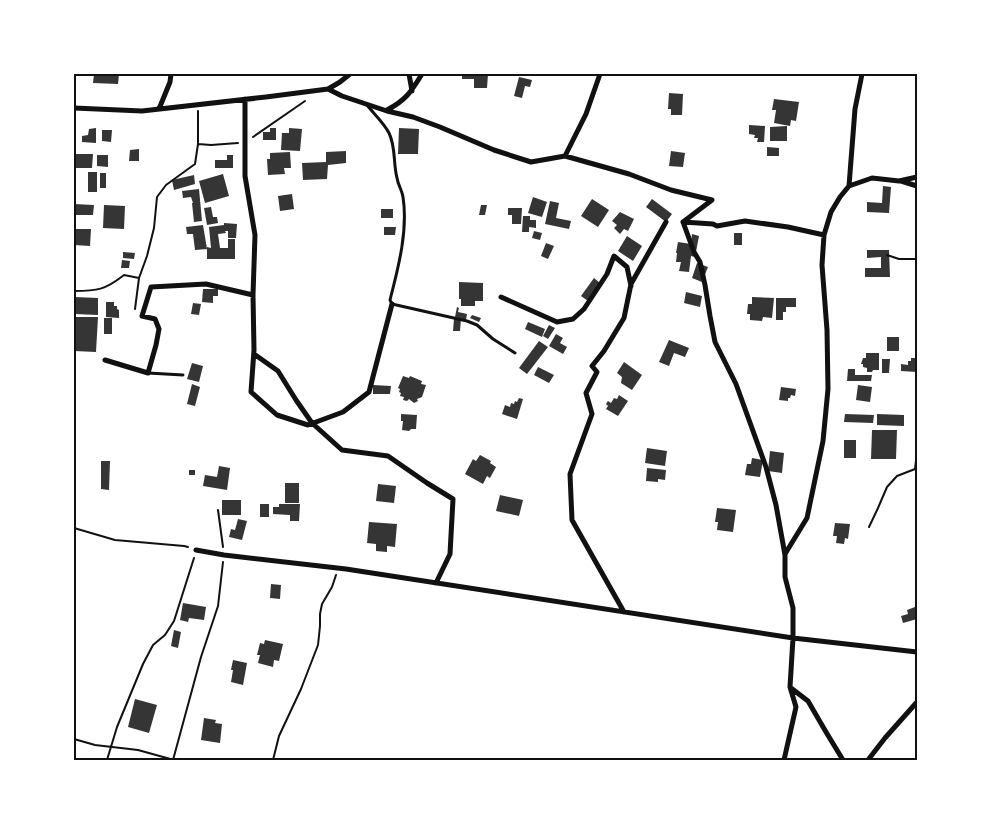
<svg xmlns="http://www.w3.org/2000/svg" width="991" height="834" viewBox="0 0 991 834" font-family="'Varela Round',sans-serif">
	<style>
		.building { fill: #353535 }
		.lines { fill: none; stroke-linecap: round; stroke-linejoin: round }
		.path { stroke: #111; stroke-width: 2 }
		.service { stroke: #111; stroke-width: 3 }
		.minor { stroke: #111; stroke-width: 5 }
		.neatline { fill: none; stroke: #111; stroke-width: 2 }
	</style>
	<rect width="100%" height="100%" fill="#fff"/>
	<path class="building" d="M94,74H119L118,84L93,83Z
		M462,74H488L487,88H474V79H462Z
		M519,77L532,80L530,87L525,86L522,98L514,96Z
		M669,93L683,94L682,115H671V109H668Z
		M774,99L799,102L796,121L791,120L790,126L774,123L776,110H772Z
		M749,125L765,126L764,142H757L758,138H754L755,135L749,134Z
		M787,126V141H770V127Z
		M96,128V143L82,142V136L88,135L89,129Z
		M270,128H276V140H263V132H270Z
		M289,128L302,129L300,151L281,150L282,133H289Z
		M399,128L419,129L418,154H398Z
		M102,130H112L111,142L102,141Z
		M767,147L779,148V156H767Z
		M139,149V161H129L130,150Z
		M346,151V163L328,165L327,179L303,180L302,163L326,162V152Z
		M671,151L685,153L683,167L669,166Z
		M290,152L291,168H284L285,174L268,175L267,159H270V153Z
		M74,154H93L92,168H74Z
		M97,155H108V167L97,166Z
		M227,155H233V168H215V160H227Z
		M88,172H97V192H88Z
		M100,173H106V188H100Z
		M223,174L229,196L205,203L199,181Z
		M194,175L195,184L174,190L172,180Z
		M883,186L891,187L889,213L867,212V202L882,203Z
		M199,189L202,221L194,222L192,203H193L191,197L183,198L182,191Z
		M292,194L294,209L280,211L278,196Z
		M533,197L547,202L542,217L528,213Z
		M592,199L609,210L598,227L581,216Z
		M652,199L672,214L666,222L646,207Z
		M550,201L559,203L556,218L571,221L569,229L545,224Z
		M74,204L94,205L93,215H74Z
		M104,205L125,206L124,229L103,228Z
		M481,205H487L485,215H479Z
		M211,207L213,217H217L218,223L207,225L204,208Z
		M508,208H522L521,224H512V215H508Z
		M381,209H393V218H381Z
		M620,212L634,219L628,231L624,229L620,234L614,228L617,225L612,221Z
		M523,216H530V220H536V228L529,227V232H522Z
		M224,223L237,224L236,238H228V231H225L226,233L218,234L220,248H228V239H235V259H207V247L211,248L209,227L224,225Z
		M203,225L207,249L195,250L193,234H187L186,227Z
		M384,227H396L395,235H384Z
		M74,229H91L90,246L74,245Z
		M534,231L542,233L540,240L532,238Z
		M734,233H742V245H734Z
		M692,234L699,236L695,257L691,256L689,272L679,271L681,262H676L677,253H676L678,242L691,244Z
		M627,236L642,246L633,261L618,251Z
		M546,243L554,246L548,259L541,256Z
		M867,250H889L890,277H865V268H881V257L867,258Z
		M123,252L135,253L134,259L123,258Z
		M122,260L130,261L129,268H121Z
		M697,263L708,267L702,282L692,278Z
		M594,278L600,283L588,301L581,296Z
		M459,282L483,283V301H475V306H461V299H459Z
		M203,289H218V296H213V303L202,302Z
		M686,292L702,296L700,307L684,303Z
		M75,297L98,298V315L75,314Z
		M752,297L774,298L772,318L763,317L762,321L750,320V314H747L748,304H752Z
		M776,298H796V307H786V312H783V320H776Z
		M106,302H114V306H117V309L119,310V318L106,317Z
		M193,303L201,304L199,315L191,314Z
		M457,307L459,308L458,312L467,314L466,320L455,317Z
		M472,315L481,318L479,322L470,318Z
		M74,317H98L96,352L74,351Z
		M104,318H112V334H104Z
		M454,319H461L460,331H453Z
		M528,322L545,329L542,337L525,329Z
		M549,325L555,328L548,339L543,336Z
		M556,334L563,338L560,343L567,347L563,354L549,346Z
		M887,337H899V351H887Z
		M669,340L689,348L685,357L674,353L669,366L659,362Z
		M539,341L548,347L527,374L519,368Z
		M866,353H879V370H873L872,372H867V368L863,367V364H861L863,358H866Z
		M911,358H917V372L901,371V364L908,365V361H911Z
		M882,359H890L889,373H882Z
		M624,362L642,375L632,390L621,383L622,377L617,373Z
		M192,363L203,366L199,382L187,379Z
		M538,367L554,375L549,383L534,375Z
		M848,369H855V375H872L871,381H847Z
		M403,376L409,378L410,376L422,381L421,384L426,385L422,397L417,399L418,401L414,403L409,399L407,401L403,400L404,397L400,396L401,393L399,392L400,389L398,388Z
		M192,384L200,387L195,406L187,404Z
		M373,385L391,386L390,394H373Z
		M858,385L872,387L870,402L856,400Z
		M781,387L796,389L795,396L791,395L790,398H788V401L779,400Z
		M619,395L628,401L618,416L606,409L608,406L606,404L608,401L611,403L614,398L617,399Z
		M519,398L523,399L517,419L502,414L505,405L510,407L511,403L514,404L515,401L517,402Z
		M401,414L417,415L416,429H411L409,431L402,430L403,421H401Z
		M845,414L874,415L873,423L844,422Z
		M877,414L904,415V426L877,425Z
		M872,430H897L896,459H871Z
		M844,440H856V458H844Z
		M647,448L667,451L665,466L645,463Z
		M770,451L784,453L782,473L768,471Z
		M480,455L491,461L490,463L496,467L490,478L487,476L483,484L465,474L473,459L476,461Z
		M752,458L763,460L760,477L745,475L747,464H751Z
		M101,461H110L109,490L101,489Z
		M219,466L230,468L227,490L203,486L205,475L217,477Z
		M647,468L666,470L665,480L658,479V482L646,481Z
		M189,470H195V475H189Z
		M285,483H299V503H285Z
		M378,484L396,486L394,503L376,501Z
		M500,495L523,500L519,516L496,511Z
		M222,500H241V515H222Z
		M260,504H269V517H260Z
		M279,504H300L299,521H290V515L273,514V507H279Z
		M717,508L736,510L733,532L717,530L718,522H715Z
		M238,519L247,521L242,540L229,537L231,529L235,530Z
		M369,522L397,524L395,547L387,546V552L376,551V544L367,543Z
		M835,523L850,524L848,539L845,538L844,544L836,543L837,536H833Z
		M271,584L281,585L280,599L270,598Z
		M183,603L206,607L204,620L189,618L188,622L180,620Z
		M915,607L917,619L903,623L901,616L908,614L907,610Z
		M174,630L181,632L178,648L171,646Z
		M265,640L283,644L279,661L274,660L273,667L258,663L260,655H257L260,643L264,644Z
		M233,660L247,663L243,685L231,682L233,670H231Z
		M135,699L157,705L149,733L128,727Z
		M204,718L216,720L215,723L222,724L220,743L201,740Z"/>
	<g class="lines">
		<path class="path" d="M253,137L305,101
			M198,144L211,145L238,143
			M887,255L899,259H917
			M74,291C97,291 105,290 124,275L139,278
			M135,309L139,278L147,256L154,228L157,197L166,185L195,164L198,144V111
			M218,510L223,547
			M869,527L878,508L887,487L897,476L915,469L917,451
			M74,528L115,540L184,546L188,547
			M74,739L95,745L138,750L174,760
			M107,760L117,727L143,664L153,645L165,635L174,621L194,558
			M173,760L201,657L218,606L223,562
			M273,760L279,736L301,689L318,645L320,626V614L322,604L332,587L336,575"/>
		<path class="service" d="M367,105C374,114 384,123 389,133C396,147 393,163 397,178C398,185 402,190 403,197C408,229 399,265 391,296L390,300L392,304L467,321L477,325L493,339L515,353
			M148,373L183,375"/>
		<path class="minor" d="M409,74L412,91
			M328,89L342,96L387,111L413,117L440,127L494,150L531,162L565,156L629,174L671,190L712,200L683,222
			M245,99V176L255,235L253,295L254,350L251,392L277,415L308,425L343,412L369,392L392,304
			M74,108L142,111L266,97L328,89L340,82L350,74
			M159,109L170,82L171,74
			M387,110C406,100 411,92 422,74
			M565,156L586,114L600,74
			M901,181L917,186
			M849,186L855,109L862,74
			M683,222L694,252L700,262L705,285L710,316L715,342L736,384L766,467L776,505L785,555V577L793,608V638L790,687L796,707L784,760
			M683,222L713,224L717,226L745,221L788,227L824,235
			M501,297L557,322L573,319L584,309L607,274L614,256L627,267L631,286
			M254,354L278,371L296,400L312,423L342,450L388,456L427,483L453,499L450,554L436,583
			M105,360L148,373L156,345L159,329L155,319L142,316L151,287L206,284L253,295
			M196,550L224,555L346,569L793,638L917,652
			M785,554L807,518L823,441L828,389L827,330L822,265L824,235L831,212L840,197L849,186L872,178L899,181L917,177
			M624,612L572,520L570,474L592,414L586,393L597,372L592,366L604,351L624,318L631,284L666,222
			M791,688L808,701L826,732L843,760
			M868,760L885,738L917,702"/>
	</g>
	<rect width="991" height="834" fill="none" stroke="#ffffff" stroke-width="150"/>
	<rect x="75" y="75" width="841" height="684" class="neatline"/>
</svg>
